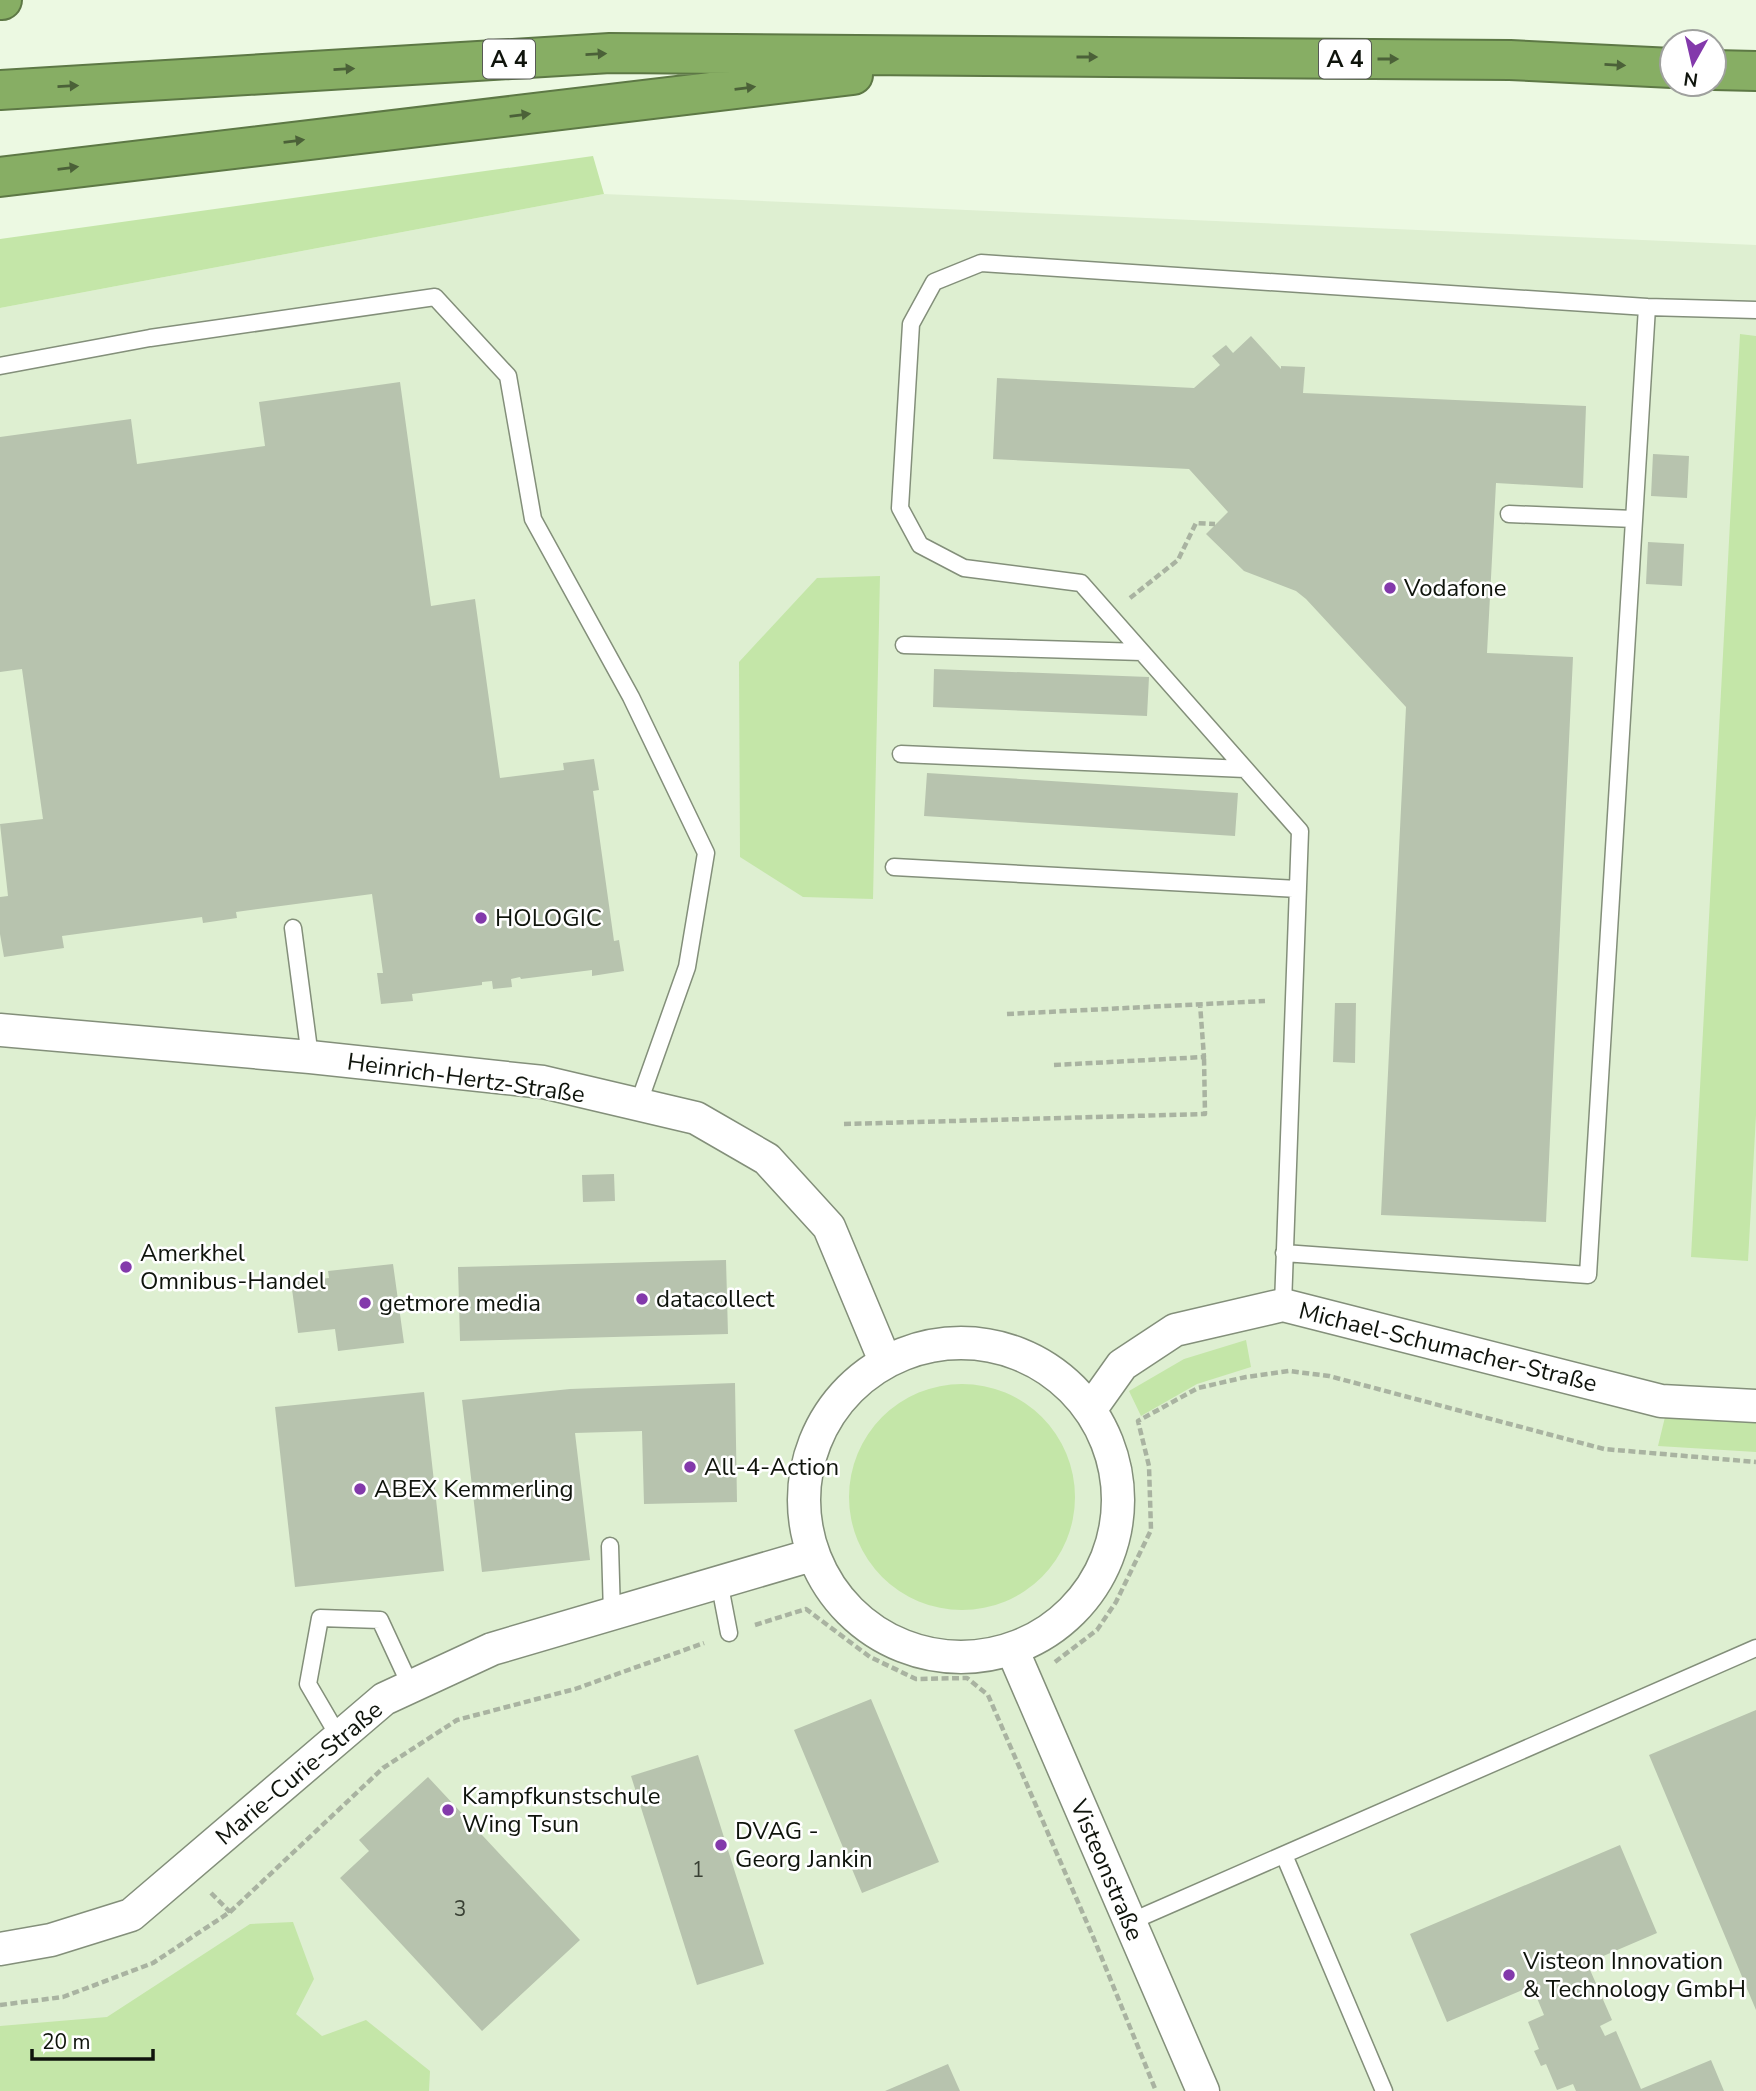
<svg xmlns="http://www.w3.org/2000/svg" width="1756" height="2091" viewBox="0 0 1756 2091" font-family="'Nunito Sans',sans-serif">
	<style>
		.built { fill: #deefd1 }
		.green { fill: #c4e6a8 }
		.building { fill: #b7c3ae }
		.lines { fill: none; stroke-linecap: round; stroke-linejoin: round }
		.lane-casing { stroke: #838f7a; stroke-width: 19 }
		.street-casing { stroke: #838f7a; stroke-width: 35 }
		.highway-casing { stroke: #5d7845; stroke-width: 42 }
		.path { stroke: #a9b3a1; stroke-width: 4.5; stroke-dasharray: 7 3.5; stroke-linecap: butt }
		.lane { stroke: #fff; stroke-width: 16 }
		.street { stroke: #fff; stroke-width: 32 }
		.highway { stroke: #87ae64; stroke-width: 38 }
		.oneway { fill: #4b6138 }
		.poi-dot { fill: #8339ab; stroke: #fff; stroke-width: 2.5 }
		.labels { text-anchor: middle; stroke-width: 5; stroke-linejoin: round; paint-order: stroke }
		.number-label { font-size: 21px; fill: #394034 }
		.shield { fill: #fff; stroke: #575a55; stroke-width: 2 }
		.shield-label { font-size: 23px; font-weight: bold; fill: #0f140c }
		.poi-label { font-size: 24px; fill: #0f140c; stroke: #fff; text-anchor: start }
		.street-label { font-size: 24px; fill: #0f140c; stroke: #fff }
	</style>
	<rect width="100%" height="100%" fill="#ecf9e2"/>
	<path class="built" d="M604,194L1756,245V2091H0V308Z"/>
	<path class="green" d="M593,156L604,194L0,308V239Z
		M1740,334L1756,336V1115L1748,1261L1691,1257Z
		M880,576L873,899L803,897L740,857L739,662L817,578Z
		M1246,1340L1251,1367L1197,1384L1141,1416L1129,1391L1184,1359Z
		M849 1497a113 113 0 1 1 226 0a113 113 0 1 1-226 0Z
		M1665,1417L1756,1423V1452L1658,1446Z
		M293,1922L314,1979L296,2014L322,2036L366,2020L430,2071L429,2091H0V2026L107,2017L250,1924Z"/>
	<path class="building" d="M1251,336L1281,369V366L1305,367L1303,393L1586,406L1583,488L1496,483L1487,653L1573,657L1546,1222L1381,1215L1406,707L1306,599L1296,591L1244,571L1206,534L1228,512L1189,469L993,459L997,378L1194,388L1220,365L1212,356L1226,345L1233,353Z
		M400,382L431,606L475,599L500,778L564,770L563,763L594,759L599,790L593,791L614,941L619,940L624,971L592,976V970L521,979L520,977L511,979L512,987L493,989L492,981L482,982V985L412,994L413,1001L381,1004L377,973H383L372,894L236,912L237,918L203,923L202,917L62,936L64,948L4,957L0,934V897L8,896L0,824L43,819L22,669L0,672V437L131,419L137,464L265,446L259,402Z
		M1653,454L1689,456L1687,498L1651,496Z
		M1648,542L1684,544L1682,586L1646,584Z
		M934,669L1149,677L1147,716L933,707Z
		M927,773L1238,793L1235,836L924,816Z
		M1335,1003H1356L1355,1063L1333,1062Z
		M614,1174L615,1201L583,1202L582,1175Z
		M726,1260L728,1334L460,1341L458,1267Z
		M393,1264L404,1343L338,1351L335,1329L298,1333L291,1282L329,1278L328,1271Z
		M735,1383L737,1502L644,1504L642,1431L575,1433L590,1560L482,1572L462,1400L570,1389Z
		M424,1392L444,1571L295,1587L275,1407Z
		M871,1699L939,1862L862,1893L794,1730Z
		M1756,1710V2010L1649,1755Z
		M698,1755L764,1964L697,1985L631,1776Z
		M428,1777L580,1940L482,2031L340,1878L369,1851L359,1840Z
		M1620,1845L1657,1933L1587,1963L1612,2020L1600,2026L1605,2036L1616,2031L1641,2089L1711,2060L1724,2091H1576L1573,2084L1557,2090L1546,2064L1541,2066L1534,2051L1539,2049L1528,2022L1544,2015L1532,1986L1447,2022L1410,1934Z
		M948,2064L960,2091H885Z"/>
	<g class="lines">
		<defs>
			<path id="lane" d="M1647,307L1756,310
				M0,366L150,338L435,297L508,376L533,519L631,697L706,853L687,967L638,1105
				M1509,514L1634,519
				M904,645L1142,652
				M901,754L1245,769
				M894,867L1298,889
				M293,928L310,1057
				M1283,1305C1288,1147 1294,989 1300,831L1081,583L964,568L920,545L900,508L911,324L934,282L981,263L1647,307L1588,1275L1284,1253
				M610,1546L612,1614
				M719,1581L729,1633
				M339,1737L308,1684L320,1618L380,1620L411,1687
				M1284,1855L1384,2091
				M1130,1922L1756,1648"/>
			<path id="street" d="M0,1030L310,1057L543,1082L696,1118L767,1159L829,1227L885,1361
				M804 1500a157 157 0 1 1 314 0a157 157 0 1 1-314 0Z
				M1090,1410L1122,1365L1175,1330L1283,1305L1661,1401L1756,1406
				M1012,1649L1203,2091
				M0,1949L51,1940L131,1915L384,1699L492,1649L812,1555"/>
			<path id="highway" d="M0,0H2
				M1714,70L1756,71
				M0,90L610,53L1510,60L1672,68
				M0,177L853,75"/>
		</defs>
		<use href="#lane" class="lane-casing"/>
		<use href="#street" class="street-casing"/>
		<use href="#highway" class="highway-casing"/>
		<path class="path" d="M1130,598L1178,560L1196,523L1215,524
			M1007,1014L1265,1001
			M1054,1065L1204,1057L1200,1004
			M844,1124L1205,1114L1204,1057
			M755,1625L806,1609L870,1657L916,1679L967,1678L988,1695L1094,1939L1156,2091
			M1055,1662L1097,1630L1116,1602L1151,1530L1149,1466L1138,1421L1198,1388L1246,1377L1289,1371L1329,1376L1604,1449L1756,1462
			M211,1893L230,1912
			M0,2005L63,1997L153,1963L230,1912L383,1768L457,1720L575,1689L704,1643"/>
		<use href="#lane" class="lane"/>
		<use href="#street" class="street"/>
		<use href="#highway" class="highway"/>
	</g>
	<defs><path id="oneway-solid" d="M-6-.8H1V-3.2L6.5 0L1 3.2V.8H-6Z" transform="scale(1.75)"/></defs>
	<g class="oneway">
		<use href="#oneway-solid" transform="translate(596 54) rotate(-3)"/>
		<use href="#oneway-solid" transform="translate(1087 57)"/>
		<use href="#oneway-solid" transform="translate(1388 59)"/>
		<use href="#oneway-solid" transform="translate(1615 65) rotate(3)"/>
		<use href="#oneway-solid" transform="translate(344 69) rotate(-3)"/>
		<use href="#oneway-solid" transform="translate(68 86) rotate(-3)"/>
		<use href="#oneway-solid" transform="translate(745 88) rotate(-7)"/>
		<use href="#oneway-solid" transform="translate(520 115) rotate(-7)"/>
		<use href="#oneway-solid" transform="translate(294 141) rotate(-7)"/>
		<use href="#oneway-solid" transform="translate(68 168) rotate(-7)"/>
	</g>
	<g class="poi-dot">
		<circle cx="1390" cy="588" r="7"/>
		<circle cx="481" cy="918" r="7"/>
		<circle cx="126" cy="1267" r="7"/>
		<circle cx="642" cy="1299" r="7"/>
		<circle cx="365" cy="1303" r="7"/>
		<circle cx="690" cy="1467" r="7"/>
		<circle cx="360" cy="1489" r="7"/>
		<circle cx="448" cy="1810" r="7"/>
		<circle cx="721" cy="1845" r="7"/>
		<circle cx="1509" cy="1975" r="7"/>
	</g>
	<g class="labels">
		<g class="number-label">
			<text x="698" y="1877">1</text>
			<text x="460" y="1916">3</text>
		</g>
		<g class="shield">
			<rect x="483" y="39.5" width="52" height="39" rx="5"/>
			<rect x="1319" y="39.5" width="52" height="39" rx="5"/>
		</g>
		<g class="shield-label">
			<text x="509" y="67">A 4</text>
			<text x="1345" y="67">A 4</text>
		</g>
		<g class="poi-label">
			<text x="1404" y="596">Vodafone</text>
			<text x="495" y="926">HOLOGIC</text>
			<text x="140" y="1261">Amerkhel<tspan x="140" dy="28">Omnibus-Handel</tspan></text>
			<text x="656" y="1307">datacollect</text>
			<text x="379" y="1311">getmore media</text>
			<text x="704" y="1475">All-4-Action</text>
			<text x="374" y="1497">ABEX Kemmerling</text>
			<text x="462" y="1804">Kampfkunstschule<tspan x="462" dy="28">Wing Tsun</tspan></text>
			<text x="735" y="1839">DVAG -<tspan x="735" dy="28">Georg Jankin</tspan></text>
			<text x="1523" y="1969">Visteon Innovation<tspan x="1523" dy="28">&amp; Technology GmbH</tspan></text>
		</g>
		<g class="street-label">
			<text transform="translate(466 1078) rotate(8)" y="8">Heinrich-Hertz-Straße</text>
			<text transform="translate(1448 1347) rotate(14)" y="8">Michael-Schumacher-Straße</text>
			<text transform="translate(299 1773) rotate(-40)" y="8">Marie-Curie-Straße</text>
			<text transform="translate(1107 1870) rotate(67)" y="8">Visteonstraße</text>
		</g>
	</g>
	<g transform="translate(1693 63) rotate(188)"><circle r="33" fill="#ffffff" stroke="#9fa19e" stroke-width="2"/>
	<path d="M0-5L12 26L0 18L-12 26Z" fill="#8339ab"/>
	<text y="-10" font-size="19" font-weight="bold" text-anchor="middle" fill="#0f140c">N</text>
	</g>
	<path d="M32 2049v10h121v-10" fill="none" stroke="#0f140c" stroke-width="3.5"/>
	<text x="42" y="2049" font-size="21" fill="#0f140c" stroke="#ffffff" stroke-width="5" paint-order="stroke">20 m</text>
</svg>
